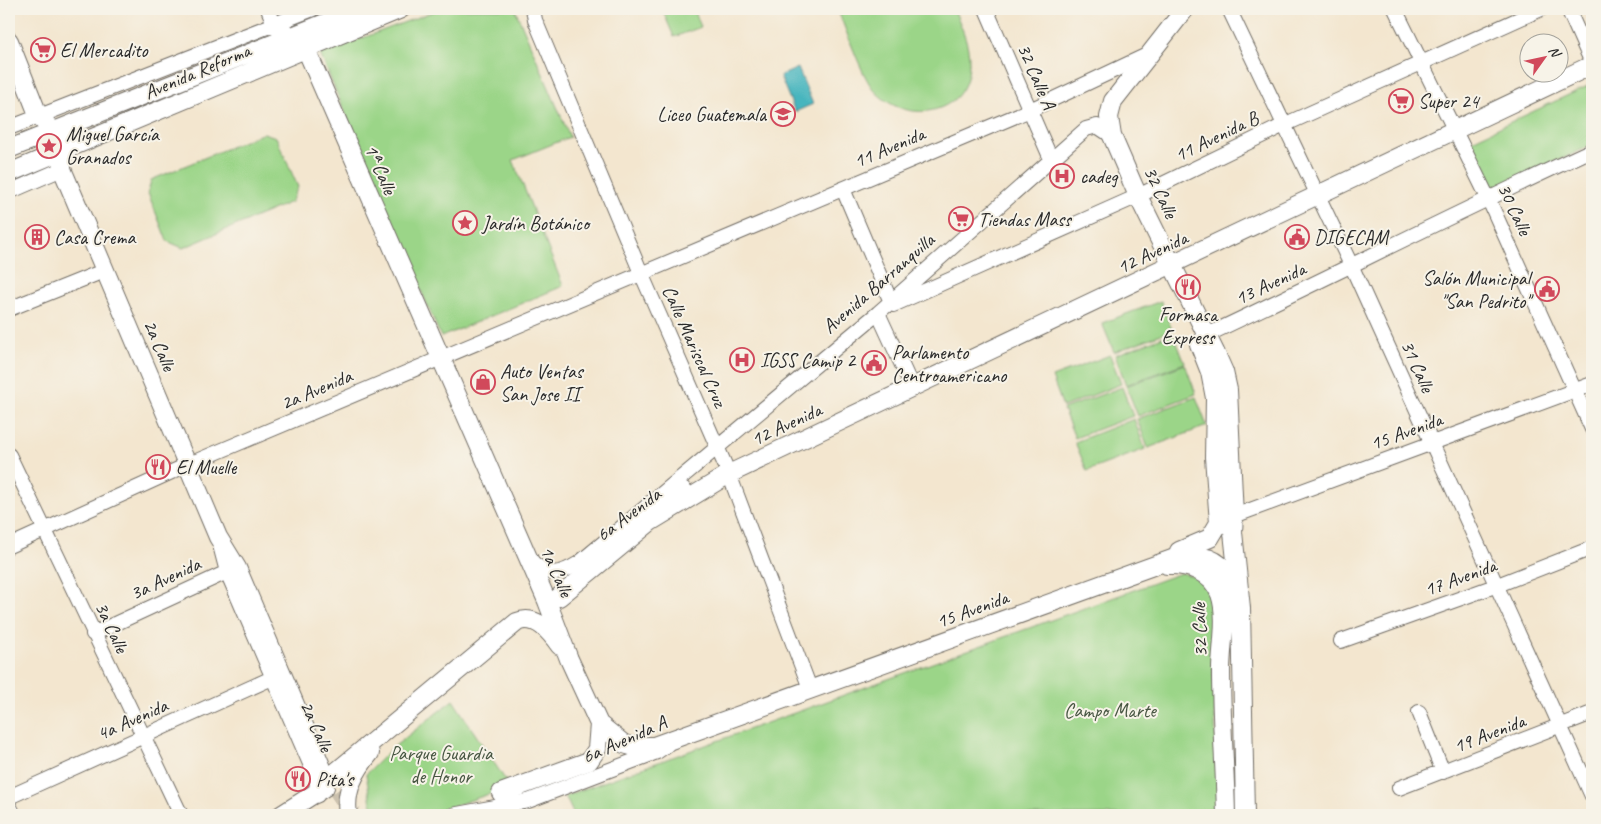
<svg xmlns="http://www.w3.org/2000/svg" width="1601" height="824" viewBox="0 0 1601 824" font-family="Caveat,sans-serif">
	<style>
		.green { fill: #9bd588; stroke: #63805a }
		.water { fill: #46b5be; stroke: #387074 }
		.lines { fill: none; stroke-linecap: round; stroke-linejoin: round }
		.major-tunnel { stroke: #cbc1ae; stroke-width: 18; stroke-dasharray: 18 9; stroke-linecap: butt }
		.minor-casing { stroke: #716c64; stroke-width: 16 }
		.major-casing { stroke: #716c64; stroke-width: 20 }
		.minor { stroke: #fff; stroke-width: 14 }
		.major { stroke: #fff; stroke-width: 18 }
		.labels { text-anchor: middle; stroke-width: 4; stroke-linejoin: round; paint-order: stroke }
		.poi-label { font-size: 20px; fill: #2b2b2b; stroke: #f7f3e8; text-anchor: start }
		.street-label { font-size: 20px; fill: #2b2b2b; stroke: #f7f3e8 }
		.park-label { font-size: 20px; fill: #475642; stroke: #f7f3e8 }
	</style>
	<rect width="100%" height="100%" fill="#f7f3e8"/>
	<filter id="ink" filterUnits="userSpaceOnUse"><feTurbulence type="fractalNoise" baseFrequency=".02" numOctaves="2"/><feDisplacementMap in="SourceGraphic" scale="10" xChannelSelector="R" yChannelSelector="G"/><feConvolveMatrix kernelMatrix="1 2 1 2 8 2 1 2 1" color-interpolation-filters="sRGB"/></filter>
	<filter id="wash" filterUnits="userSpaceOnUse"><feTurbulence type="fractalNoise" baseFrequency=".0096" numOctaves="4" result="noise"/><feDisplacementMap in="SourceGraphic" scale="20" xChannelSelector="R" yChannelSelector="G"/><feGaussianBlur stdDeviation="1.12" result="paint"/><feColorMatrix in="noise" values="0 0 0 0 0 0 0 0 0 0 0 0 0 0 0 0 0 1.4 0 .05"/><feComposite in="paint" operator="in"/></filter>
	<g filter="url(#wash)">
		<rect width="100%" height="100%" fill="#f3e6cf"/>
		<path class="green" d="M440,9H515L570,137L513,160L563,286L441,337L320,54Z
			M662,9H694L701,27L674,37Z
			M837,9H954C961,26 970,44 969,64C968,117 904,126 873,89C861,74 846,29 837,9Z
			M1592,84V145L1493,191L1470,141Z
			M264,133L276,137L298,187L291,202L183,248L167,241L148,193L151,180Z
			M1161,301L1172,330L1114,352L1102,323Z
			M1173,333L1185,363L1126,385L1115,355Z
			M1110,355L1121,384L1063,407L1052,377Z
			M1185,364L1196,394L1138,416L1126,386Z
			M1122,387L1133,416L1075,438L1063,409Z
			M1196,397L1207,426L1148,448L1137,419Z
			M1134,419L1145,449L1087,471L1075,442Z
			M1181,573C1195,576 1206,582 1210,596L1219,815H574L565,796Z
			M453,700L510,787L427,815H380L371,803L366,774L390,750Z"/>
		<path class="water" d="M798,68L813,104L795,112L780,76Z"/>
	</g>
	<g filter="url(#ink)">
		<g class="lines">
			<path class="major-tunnel" d="M322,768L353,813"/>
			<defs>
				<path id="minor" d="M268,9L274,24
					M533,9L535,20L641,273L729,474L811,691
					M986,9L1051,159
					M1229,9L1352,267L1592,796
					M1395,9L1488,198L1592,429
					M1568,9L1592,63
					M9,128L313,9
					M843,189L891,302
					M9,192L62,169
					M893,305L1138,196L1286,124L1541,9
					M9,309L106,270
					M878,313L913,389
					M1207,335C1336,274 1463,209 1592,150
					M9,455L181,815
					M1234,516L1592,384
					M9,546L187,465L1030,110L1149,54
					M221,549L227,572L317,780L316,794
					M529,559C548,577 558,576 579,563L878,313L1086,129L1097,126L1112,136
					M93,634L227,572
					M1341,641L1495,586L1592,548
					M1419,712L1443,772
					M1399,788L1592,713
					M9,797L272,678
					M9,805L14,815
					M452,815L528,801L657,752L667,745"/>
				<path id="major" d="M1185,9L1113,101L1109,117L1112,136L1138,196L1216,354L1224,372L1228,390L1234,516L1233,532L1241,608L1245,815
					M274,24L306,49L547,601L569,659L599,724L624,744L631,746H654L1175,558C1218,549 1230,569 1241,608
					M9,41L39,117L60,137L62,146V169L218,537L237,568L322,768
					M9,149L360,9
					M9,173L401,9
					M650,505L682,490
					M1179,551L1210,538L1219,523L1214,457L1215,398L1210,372L1199,344
					M1167,565C1189,564 1211,572 1220,594C1228,617 1221,647 1221,670C1221,719 1225,767 1226,815
					M559,597L650,522L729,474L1592,65
					M501,793L589,761L597,749L599,724
					M316,794L325,781L517,622C536,614 550,632 560,646
					M281,815L325,787
					M348,815C344,791 355,771 370,753"/>
			</defs>
			<use href="#minor" class="minor-casing"/>
			<use href="#major" class="major-casing"/>
			<use href="#minor" class="minor"/>
			<use href="#major" class="major"/>
		</g>
	</g>
	<defs>
		<symbol id="supermarket-ring" viewBox="-11 -11 22 22"><circle r="9.5" fill="#f7f3e8" stroke="#d1495b" stroke-width="1.5"/><path d="M-6-5.5h2.5l.6 2H6L4.5 2H-2.5L-4.4-4H-6ZM-1.5 3.2a1.3 1.3 0 1 0 .1 0ZM3 3.2a1.3 1.3 0 1 0 .1 0Z" fill="#d1495b"/></symbol>
		<symbol id="school-ring" viewBox="-11 -11 22 22"><circle r="9.5" fill="#f7f3e8" stroke="#d1495b" stroke-width="1.5"/><path d="M0-5L7-2L0 1L-7-2ZM-4 1L0 2.5L4 1V4Q0 6-4 4Z" fill="#d1495b"/></symbol>
		<symbol id="sight-ring" viewBox="-11 -11 22 22"><circle r="9.5" fill="#f7f3e8" stroke="#d1495b" stroke-width="1.5"/><path d="M0-6L1.8-2.2L6-1.7L2.9 1.2L3.7 5.4L0 3.3L-3.7 5.4L-2.9 1.2L-6-1.7L-1.8-2.2Z" fill="#d1495b"/></symbol>
		<symbol id="hospital-ring" viewBox="-11 -11 22 22"><circle r="9.5" fill="#f7f3e8" stroke="#d1495b" stroke-width="1.5"/><path d="M-5-5h3v3.5h4V-5h3V5h-3V1.5h-4V5h-3Z" fill="#d1495b"/></symbol>
		<symbol id="building-ring" viewBox="-11 -11 22 22"><circle r="9.5" fill="#f7f3e8" stroke="#d1495b" stroke-width="1.5"/><path d="M-4-6H4V6H1V3H-1V6H-4ZM-2.5-4.3h1.7v1.8h-1.7ZM.8-4.3h1.7v1.8H.8ZM-2.5-1h1.7V.8h-1.7ZM.8-1h1.7V.8H.8Z" fill="#d1495b"/></symbol>
		<symbol id="civic-ring" viewBox="-11 -11 22 22"><circle r="9.5" fill="#f7f3e8" stroke="#d1495b" stroke-width="1.5"/><path d="M-.6-6.5H3V-4.5H.6V-3L4-1V1h2V6H-6V1h2V-1L-.6-3ZM-1.2 2.5V6h2.4V2.5Z" fill="#d1495b"/></symbol>
		<symbol id="restaurant-ring" viewBox="-11 -11 22 22"><circle r="9.5" fill="#f7f3e8" stroke="#d1495b" stroke-width="1.5"/><path d="M-5-6h1v4h1v-4h1v4h1v-4h1v5L-1.5 .5V6h-2V.5L-5-1ZM5-6V6H3V1.5H1.5Q1.5-4 5-6Z" fill="#d1495b"/></symbol>
		<symbol id="shop-ring" viewBox="-11 -11 22 22"><circle r="9.5" fill="#f7f3e8" stroke="#d1495b" stroke-width="1.5"/><path d="M-5-2.5h2.3a2.7 3.5 0 0 1 5.4 0H5L5.5 6h-11ZM-1.5-2.5h3a1.5 2.3 0 0 0-3 0Z" fill="#d1495b"/></symbol>
	</defs>
	<g fill-rule="evenodd">
		<use href="#supermarket-ring" x="29" y="36" width="28" height="28"/>
		<use href="#supermarket-ring" x="1387" y="87" width="28" height="28"/>
		<use href="#school-ring" x="769" y="100" width="28" height="28"/>
		<use href="#sight-ring" x="35" y="132" width="28" height="28"/>
		<use href="#hospital-ring" x="1048" y="162" width="28" height="28"/>
		<use href="#supermarket-ring" x="947" y="205" width="28" height="28"/>
		<use href="#sight-ring" x="451" y="209" width="28" height="28"/>
		<use href="#building-ring" x="23" y="223" width="28" height="28"/>
		<use href="#civic-ring" x="1283" y="223" width="28" height="28"/>
		<use href="#restaurant-ring" x="1174" y="273" width="28" height="28"/>
		<use href="#civic-ring" x="1533" y="275" width="28" height="28"/>
		<use href="#hospital-ring" x="728" y="346" width="28" height="28"/>
		<use href="#civic-ring" x="860" y="349" width="28" height="28"/>
		<use href="#shop-ring" x="469" y="368" width="28" height="28"/>
		<use href="#restaurant-ring" x="144" y="453" width="28" height="28"/>
		<use href="#restaurant-ring" x="284" y="765" width="28" height="28"/>
	</g>
	<g class="labels">
		<g class="poi-label">
			<text x="60" y="57">El Mercadito</text>
			<text x="1418" y="108">Super 24</text>
			<text x="766" y="121" text-anchor="end">Liceo Guatemala</text>
			<text x="66" y="141">Miguel García<tspan x="66" dy="23">Granados</tspan></text>
			<text x="1080" y="183">cadeg</text>
			<text x="978" y="226">Tiendas Mass</text>
			<text x="482" y="230">Jardín Botánico</text>
			<text x="54" y="244">Casa Crema</text>
			<text x="1314" y="244">DIGECAM</text>
			<text x="1530" y="285" text-anchor="end">Salón Municipal<tspan x="1530" dy="23">"San Pedrito"</tspan></text>
			<text x="1188" y="321" text-anchor="middle">Formasa<tspan x="1188" dy="23">Express</tspan></text>
			<text x="892" y="359">Parlamento<tspan x="892" dy="23">Centroamericano</tspan></text>
			<text x="760" y="367">IGSS Camip 2</text>
			<text x="500" y="378">Auto Ventas<tspan x="500" dy="23">San Jose II</tspan></text>
			<text x="176" y="474">El Muelle</text>
			<text x="316" y="786">Pita's</text>
		</g>
		<g class="street-label">
			<text transform="translate(197 71) rotate(-23)" y="7">Avenida Reforma</text>
			<text transform="translate(1037 76) rotate(67)" y="7">32 Calle A</text>
			<text transform="translate(1216 136) rotate(-26)" y="7">11 Avenida B</text>
			<text transform="translate(889 147) rotate(-23)" y="7">11 Avenida</text>
			<text transform="translate(381 169) rotate(67)" y="7">1ª Calle</text>
			<text transform="translate(1161 192) rotate(65)" y="7">32 Calle</text>
			<text transform="translate(1515 209) rotate(65)" y="7">30 Calle</text>
			<text transform="translate(1152 252) rotate(-25)" y="7">12 Avenida</text>
			<text transform="translate(878 283) rotate(-41)" y="7">Avenida Barranquilla</text>
			<text transform="translate(1270 283) rotate(-25)" y="7">13 Avenida</text>
			<text transform="translate(160 345) rotate(67)" y="7">2a Calle</text>
			<text transform="translate(695 346) rotate(66)" y="7">Calle Mariscal Cruz</text>
			<text transform="translate(1418 366) rotate(66)" y="7">31 Calle</text>
			<text transform="translate(316 389) rotate(-23)" y="7">2a Avenida</text>
			<text transform="translate(786 424) rotate(-25)" y="7">12 Avenida</text>
			<text transform="translate(1406 431) rotate(-20)" y="7">15 Avenida</text>
			<text transform="translate(628 514) rotate(-37)" y="7">6a Avenida</text>
			<text transform="translate(557 571) rotate(66)" y="7">1a Calle</text>
			<text transform="translate(1460 577) rotate(-20)" y="7">17 Avenida</text>
			<text transform="translate(165 578) rotate(-25)" y="7">3a Avenida</text>
			<text transform="translate(972 609) rotate(-20)" y="7">15 Avenida</text>
			<text transform="translate(112 627) rotate(65)" y="7">3a Calle</text>
			<text transform="translate(1199 630) rotate(-92)" y="7">32 Calle</text>
			<text transform="translate(132 719) rotate(-24)" y="7">4a Avenida</text>
			<text transform="translate(317 726) rotate(66)" y="7">2a Calle</text>
			<text transform="translate(1489 733) rotate(-21)" y="7">19 Avenida</text>
			<text transform="translate(624 739) rotate(-24)" y="7">6a Avenida A</text>
		</g>
		<g class="park-label">
			<text x="1110" y="717">Campo Marte</text>
			<text x="441" y="760">Parque Guardia<tspan x="441" dy="23">de Honor</tspan></text>
		</g>
	</g>
	<rect width="1601" height="824" fill="none" stroke="#f7f3e8" stroke-width="30"/>
	<g transform="translate(1544 58) rotate(57)"><circle r="24" fill="#f7f3e8" stroke="#a5a39c"/>
	<path d="M0-4L9 19L0 12L-9 19Z" fill="#d1495b"/>
	<text y="-8" font-size="14" font-weight="bold" text-anchor="middle" fill="#2b2b2b">N</text>
	</g>
</svg>
